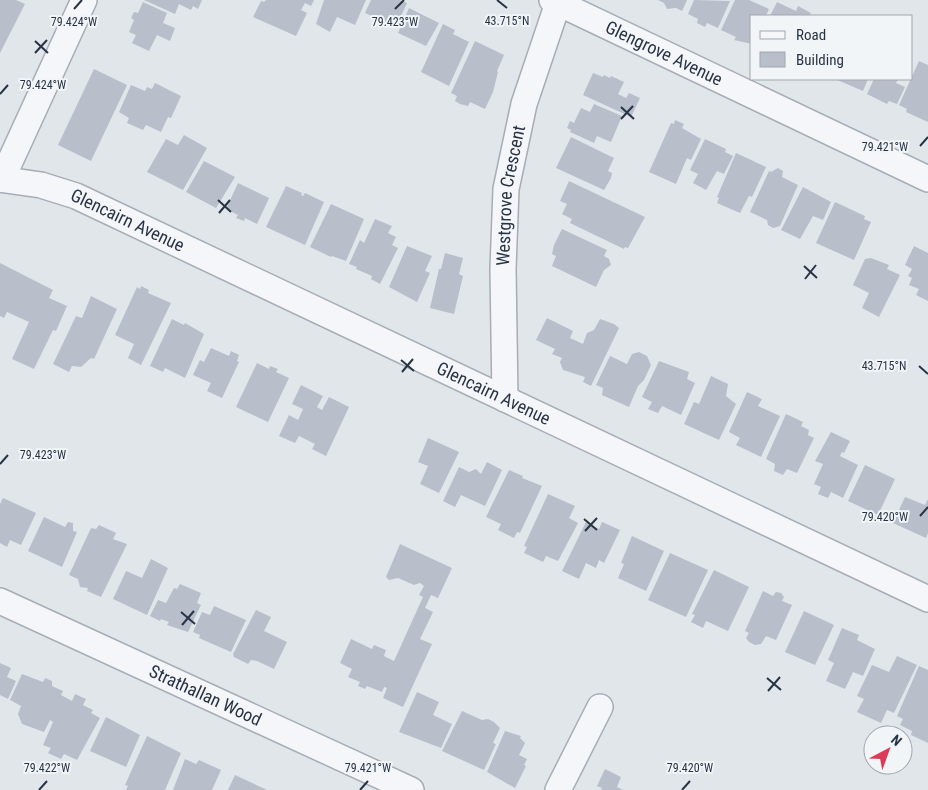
<svg xmlns="http://www.w3.org/2000/svg" width="928" height="790" viewBox="0 0 928 790" font-family="'Roboto Condensed',sans-serif">
	<style>
		.building { fill: #b8bfca }
		.lines { fill: none; stroke-linecap: round; stroke-linejoin: round }
		.minor-casing { stroke: #a6adb6; stroke-width: 28 }
		.minor { stroke: #f5f6f9; stroke-width: 25 }
		.ticks { fill: none; stroke: #283345; stroke-width: 2 }
		.labels { text-anchor: middle; stroke-width: 4; stroke-linejoin: round; paint-order: stroke }
		.street-label { font-size: 18px; fill: #283345; stroke: #f1f5f8 }
		.ticks-label { font-size: 12px; text-anchor: middle; fill: #283345; stroke: #f1f5f8; stroke-width: 4; stroke-linejoin: round; paint-order: stroke }
	</style>
	<rect width="100%" height="100%" fill="#e1e6eb"/>
	<path class="building" d="M0,0H16L25,4L0,53Z
		M144,0H202L198,9L193,6L191,10L179,4L175,14Z
		M266,0H314L311,6L305,3L301,10L307,13L296,36L253,17L261,1L264,2Z
		M324,0H366L355,25L337,17L330,32L316,24Z
		M371,0H400L407,3L396,27L365,13Z
		M658,0H687L682,11L676,8L667,9L664,3Z
		M694,0L730,1L718,28L707,23L705,27L697,23L698,19L688,14Z
		M735,0H749L769,9L766,16H752V44L734,40L736,37L721,30Z
		M143,2L167,13L163,23L175,28L170,41L157,35L149,51L132,43L136,35L129,32L134,20L131,18L134,12L138,13Z
		M777,2L796,11L798,6L811,13L809,16H770Z
		M409,8L439,23L426,46L398,33Z
		M443,24L455,30L453,34L469,42L449,86L421,72Z
		M475,41L504,55L497,71L498,72L493,92L485,109L470,102L468,106L460,104L455,101L457,96L451,93Z
		M919,61L928,65V122L906,112L907,109L899,105Z
		M94,69L127,85L91,161L58,145Z
		M593,73L603,77L604,75L610,78L611,76L624,82L618,94L626,98L629,93L640,98L631,117L583,95Z
		M835,79H868L863,91Z
		M874,79H898L896,83L905,87L897,104L889,101L887,104L867,94Z
		M155,83L181,96L171,118L168,117L161,132L146,125L143,130L127,123L129,118L119,112L131,85L145,91L147,87L152,89Z
		M594,104L622,116L611,142L597,136L594,143L570,132L571,130L567,128L570,121L574,123L581,108L590,112Z
		M675,120L684,124L682,128L701,139L691,160L687,158L676,184L649,172L671,123L674,124Z
		M184,135L207,148L183,190L147,172L166,139L178,145Z
		M571,137L614,158L608,171L612,173L611,178L604,190L556,168Z
		M705,139L726,149L725,152L733,156L724,174L717,171L706,190L693,183L698,174L690,170Z
		M736,153L766,167L752,197L749,196L740,213L717,203L719,198L717,197Z
		M204,161L235,177L216,208L186,192Z
		M778,168L783,171L782,177L798,185L780,226L773,228L768,225L767,220L750,212L769,171L771,172Z
		M569,181L645,217L628,248L625,247L624,249L570,223L572,219L562,214L567,204L560,201Z
		M238,183L269,198L257,224L245,218L244,221L236,218L238,215L226,209Z
		M286,186L302,193L301,195L303,196L305,193L324,202L305,245L266,227Z
		M803,187L831,202L823,220L813,216L800,239L781,230Z
		M835,202L865,216L864,219L871,222L854,260L816,243Z
		M331,204L364,219L346,261L332,256L331,257L310,247Z
		M375,219L392,226L388,233L396,237L392,245L398,248L380,284L371,279L372,276L356,269L357,267L349,264L360,240L364,243Z
		M562,229L607,250L604,256L609,259L611,265L604,270L596,287L552,266L556,256L552,254L554,245Z
		M407,246L432,256L425,271L430,273L417,302L389,287Z
		M914,246L928,253V301L916,295L919,289L909,285L912,278L908,276L912,269L905,265Z
		M445,253L463,258L459,274L463,276L454,314L430,308L439,269H441Z
		M871,258L889,265L887,269L900,275L879,317L862,308L869,293L853,285L865,259Z
		M0,263L53,290L49,298L67,306L56,331L53,330L34,369L12,359L29,322L7,312L4,318L0,316Z
		M141,286L149,290L148,293L171,303L141,365L128,358L134,344L115,335L137,287L140,289Z
		M91,296L117,309L94,359L91,358L81,367L72,366L69,372L53,364L76,316L82,318Z
		M547,318L573,331L570,338L583,344L587,333L594,330L600,319L614,324L619,328L591,386L583,382L585,377L563,370L560,362L562,358L552,354L555,349L536,340Z
		M172,319L184,325L185,323L204,334L185,378L165,368L163,372L150,366Z
		M211,348L229,356L231,351L239,355L237,361L239,362L222,398L207,391L211,383L193,375L200,360L204,362Z
		M639,352L647,356L651,365L644,380L638,386L629,407L602,395L603,388L596,385L610,356L627,364L632,354Z
		M659,361L689,372L687,379L695,383L681,415L662,406L658,413L648,409L652,402L642,397Z
		M257,363L269,369L270,366L278,369L276,372L289,378L268,422L236,407Z
		M711,376L728,384L726,396L736,404L719,440L684,424L694,402L699,404Z
		M301,385L323,396L317,407L322,410L329,397L349,407L326,456L312,449L315,444L299,436L295,443L279,436L289,415L298,420L303,409L292,404Z
		M747,392L762,399L758,406L780,416L761,457L736,445L740,438L729,432Z
		M786,414L803,422L801,426L809,430L808,435L814,438L797,473L787,469L783,475L774,471L775,464L766,459Z
		M831,432L850,441L844,453L842,452L840,456L858,465L843,498L831,492L828,498L818,494L821,487L814,484L823,464L815,461Z
		M428,438L459,452L439,493L420,484L428,466L418,462Z
		M487,462L502,470L485,506L461,495L455,507L443,501L459,467L469,472L476,469L481,474Z
		M865,465L895,479L878,515L848,501Z
		M509,470L523,476L522,478L542,486L520,533L517,532L514,538L498,530L501,524L486,517Z
		M548,494L575,506L569,518L578,523L558,561L546,556L543,562L524,553L527,547L524,546Z
		M905,497L925,505L928,499V533L926,538L893,523Z
		M3,498L36,513L21,545L10,540L7,547L0,543V504Z
		M44,517L65,527L68,522L73,523V531L77,532L62,567L28,551Z
		M586,522L599,529L602,522L620,530L604,563L599,560L596,568L586,563L579,579L562,571Z
		M99,525L116,533L113,539L127,544L101,597L87,591L88,588L80,587L78,579L69,575L91,528L96,529Z
		M632,536L664,551L646,591L618,578L624,564L621,563Z
		M400,544L452,568L438,598L431,595L425,608L433,612L420,639L432,644L403,707L383,698L387,688L384,687L382,692L367,686L365,689L358,686L360,682L348,677L352,669L340,663L351,639L372,649L374,645L386,650L384,656L394,661L423,597L419,595L424,586L420,583L414,585L398,578L389,580L386,577Z
		M670,553L708,570L686,617L648,600Z
		M151,559L168,568L147,615L113,599L126,571L142,578Z
		M714,570L749,587L728,631L706,621L703,628L691,622L695,615L692,614Z
		M180,584L201,593L197,603L201,605L188,632L167,625L169,622L161,619L160,621L150,616L158,600L166,603L174,588L177,589Z
		M763,591L773,596L776,592L781,593L784,597L782,601L792,605L776,640L766,636L761,644L755,645L749,642L746,638L749,633L745,631Z
		M214,606L246,620L231,652L199,638L200,635L193,632L202,612L210,615Z
		M256,610L271,617L264,631L287,642L274,669L257,661L251,660L248,664L234,657L233,654Z
		M804,611L834,625L815,665L785,652Z
		M842,628L859,635L857,640L875,649L863,676L853,672L845,689L826,681L834,663L828,660Z
		M897,656L917,665L894,713L887,710L881,723L857,712L864,699L857,696L872,665L889,672Z
		M0,663L11,668L7,677L16,681L8,699L0,695Z
		M919,666L928,670V743L911,735L912,731L900,725L903,719L897,716Z
		M22,674L43,682L45,678L52,681V686L63,691L61,695L72,701L75,694L86,699L83,705L93,710L91,713L100,718L77,760L64,754L61,759L48,753L51,748L43,745L53,722L50,720L44,732L22,724L18,714L21,706L10,700Z
		M417,692L439,702L433,715L452,724L441,748L399,732Z
		M462,711L482,720L488,719L494,722L500,728L493,743L496,744L484,770L442,751Z
		M106,717L140,735L126,767L90,751Z
		M505,731L521,736L520,738L525,743L519,755L527,759L524,765L526,766L515,788L487,772Z
		M147,736L181,753L165,790H126L128,786L125,785Z
		M185,759L196,764L199,760L221,770L212,790H173Z
		M605,769L621,777L617,787L623,790H601L602,788L597,786Z
		M235,775L267,790H228Z"/>
	<g class="lines">
		<defs>
			<g id="minor">
				<path id="s1" d="M552,0L928,179"/>
				<path id="s2" d="M0,179L41,185L76,196L928,599"/>
				<path d="M2,179L84,0"/>
				<path id="s3" d="M505,399L503,269L506,189L524,104L559,0"/>
				<path id="s4" d="M0,601L411,790"/>
				<path d="M558,790L600,707"/>
			</g>
		</defs>
		<use href="#minor" class="minor-casing"/>
		<use href="#minor" class="minor"/>
	</g>
	<path class="ticks" d="M497,0L507,8M74,9L82,0M395,9L404,0M35,41L48,53M35,53L47,40M0,94L8,85M621,107L634,119M621,119L633,106M920,146L928,137M218,200L231,212M219,213L230,200M804,266L817,278M805,279L816,265M401,360L414,371M919,366L928,374M402,372L413,359M0,464L8,455M920,516L928,507M584,519L597,530M585,531L597,518M181,612L195,624M182,625L194,611M767,678L781,690M768,691L780,677M39,790L47,781M360,790L368,781M682,790L690,781"/>
	<g class="labels">
		<g class="street-label">
			<text dy="6" stroke="none"><textPath href="#s1" startOffset="124">Glengrove Avenue</textPath></text>
			<text dy="6" stroke="none"><textPath href="#s3" startOffset="204">Westgrove Crescent</textPath></text>
			<text dy="6" stroke="none"><textPath href="#s2" startOffset="135">Glencairn Avenue</textPath></text>
			<text dy="6" stroke="none"><textPath href="#s2" startOffset="540">Glencairn Avenue</textPath></text>
			<text dy="6" stroke="none"><textPath href="#s4" startOffset="226">Strathallan Wood</textPath></text>
		</g>
	</g>
	<g class="ticks-label">
		<text x="507" y="25">43.715°N</text>
		<text x="74" y="26">79.424°W</text>
		<text x="395" y="26">79.423°W</text>
		<text x="43" y="89">79.424°W</text>
		<text x="885" y="151">79.421°W</text>
		<text x="884" y="370">43.715°N</text>
		<text x="43" y="459">79.423°W</text>
		<text x="885" y="521">79.420°W</text>
		<text x="47" y="772">79.422°W</text>
		<text x="368" y="772">79.421°W</text>
		<text x="690" y="772">79.420°W</text>
	</g>
	<rect x="750" y="15" width="162" height="65" fill="#f1f5f8" stroke="#a1a7b0"/>
	<rect x="760" y="31" width="25" height="8" fill="#f5f6f9" stroke="#a1a7b0"/>
	<text x="796" y="40" font-size="15" fill="#283345">Road</text>
	<rect x="760" y="52" width="25" height="15" fill="#b8bfca" stroke="#a1a7b0"/>
	<text x="796" y="65" font-size="15" fill="#283345">Building</text>
	<g transform="translate(888 750) rotate(41)"><circle r="24" fill="#f1f5f8" stroke="#a1a7b0"/>
	<path d="M0-4L9 19L0 12L-9 19Z" fill="#dc3b58"/>
	<text y="-8" font-size="14" font-weight="bold" text-anchor="middle" fill="#283345">N</text>
	</g>
</svg>
